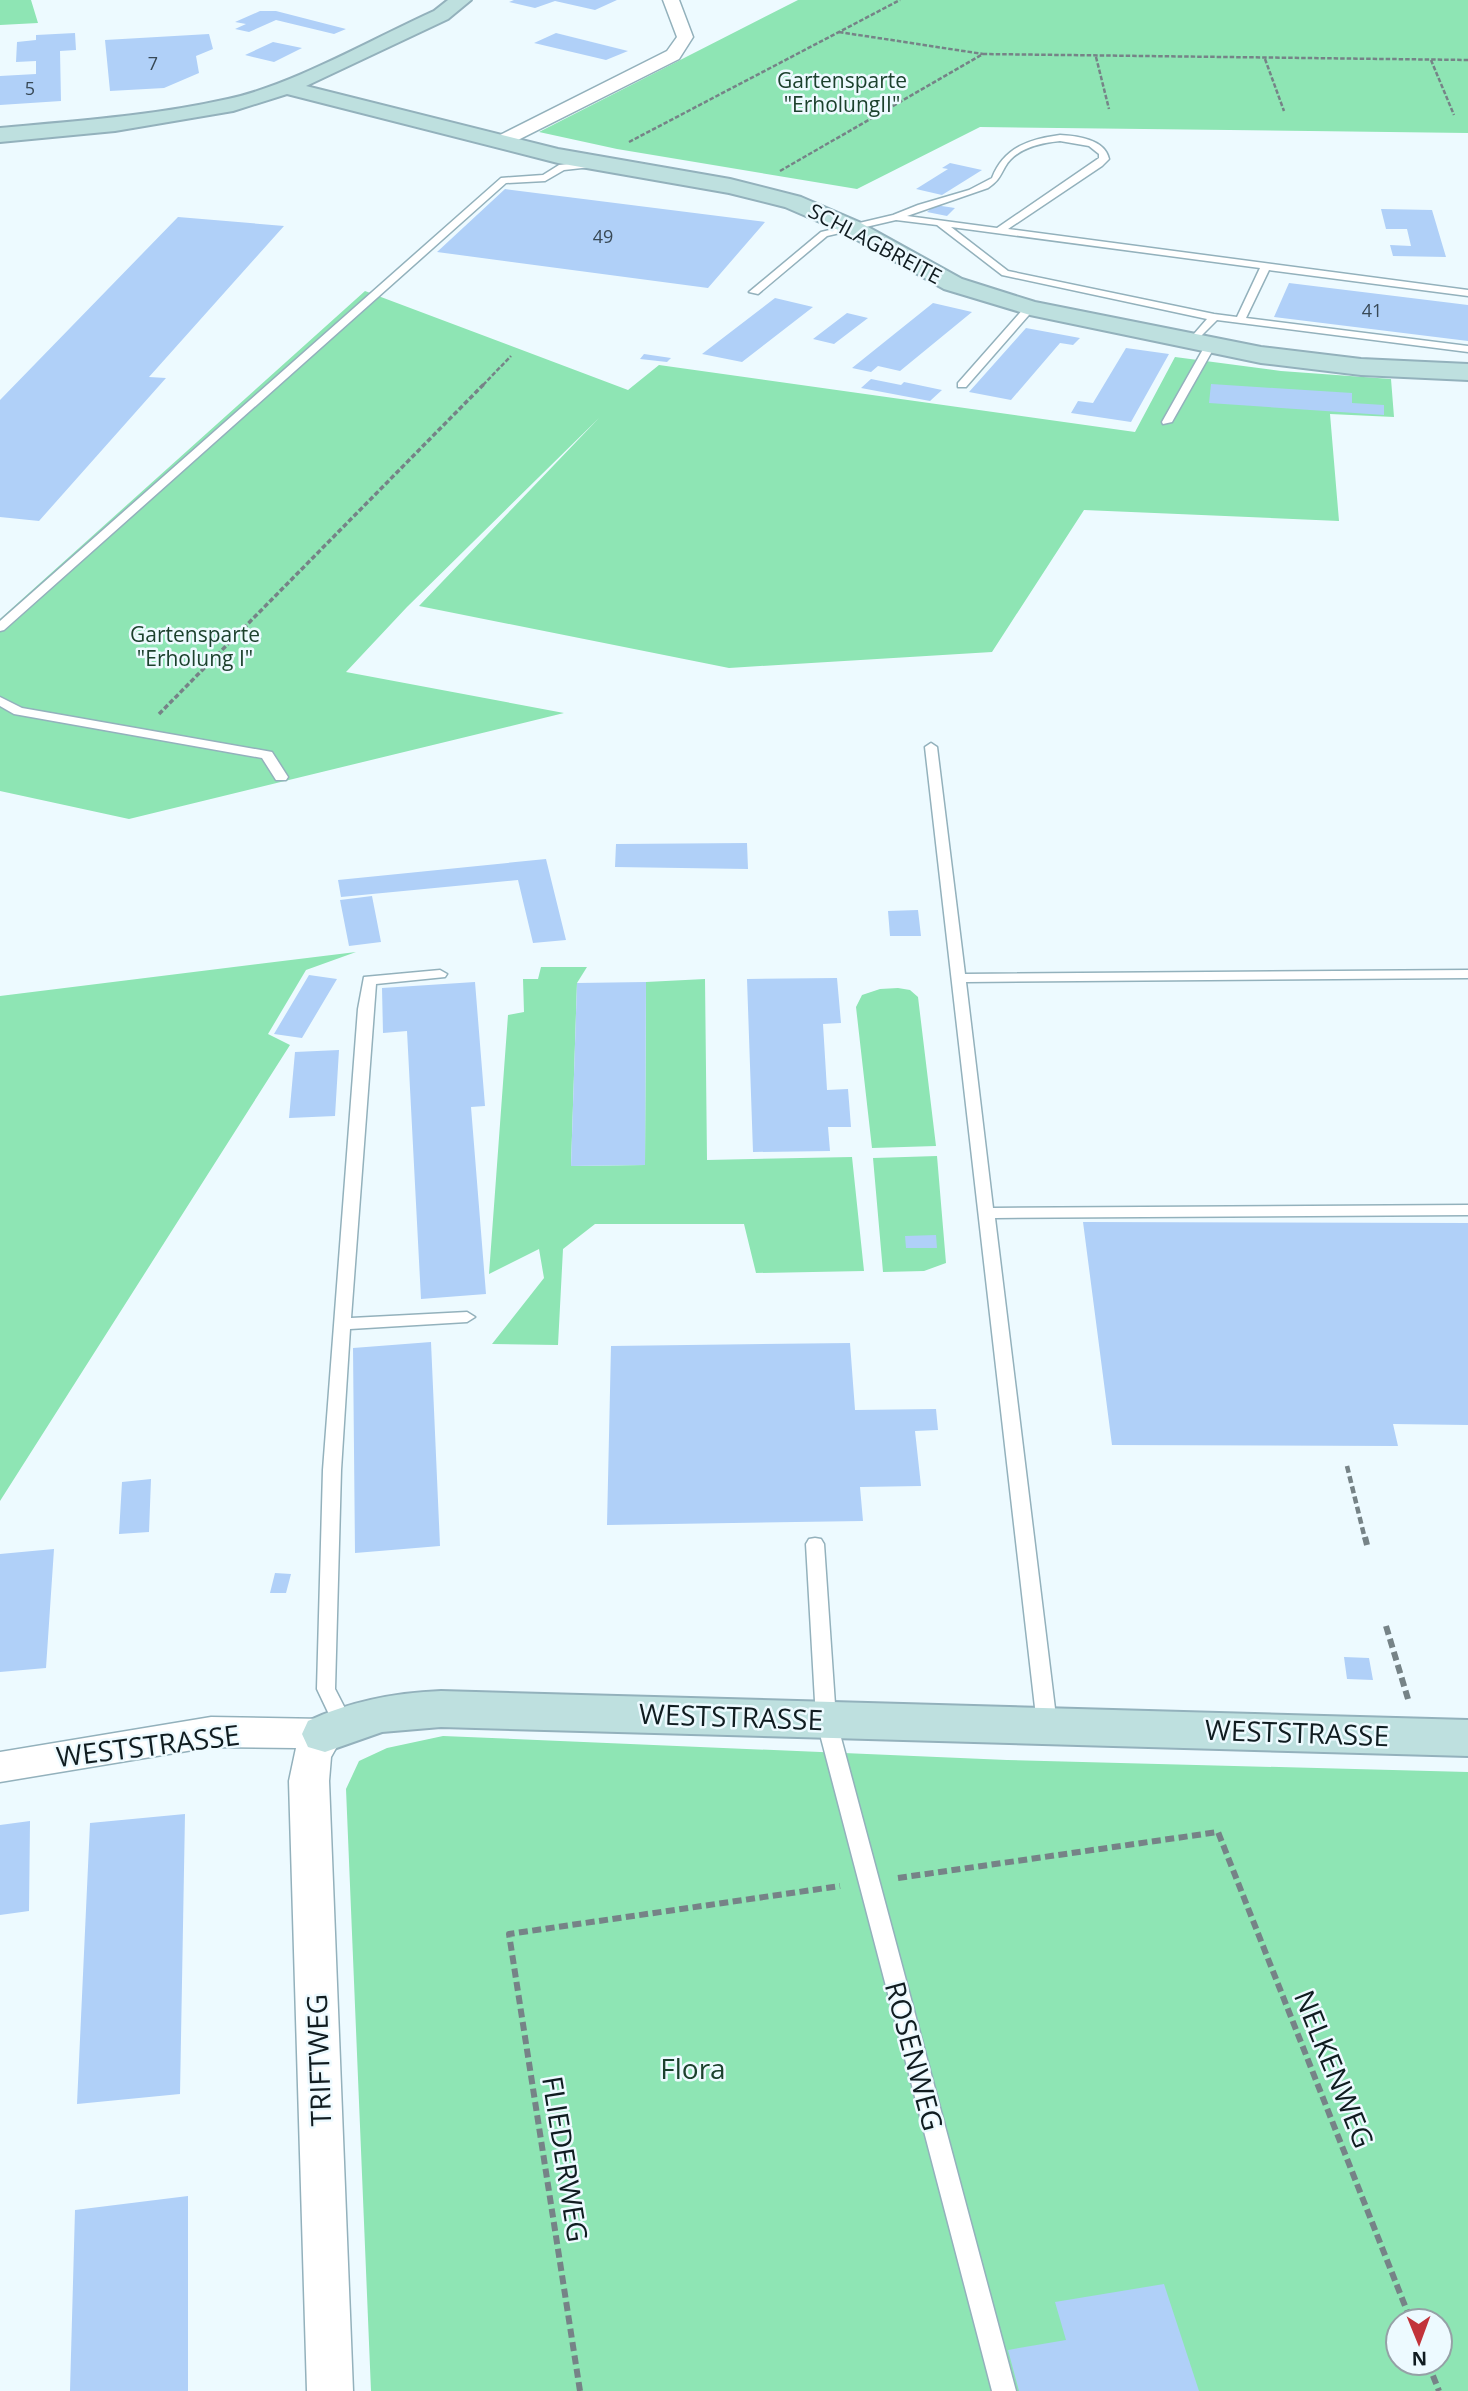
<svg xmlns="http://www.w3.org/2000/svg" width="1468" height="2391" viewBox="0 0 1468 2391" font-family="'Open Sans',sans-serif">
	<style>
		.green { fill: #8ee5b4; fill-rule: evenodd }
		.building { fill: #b0d0f8 }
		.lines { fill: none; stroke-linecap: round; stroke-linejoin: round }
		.lane-casing { stroke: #93b1bc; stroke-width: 3 }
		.street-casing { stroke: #93b1bc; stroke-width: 3 }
		.secondary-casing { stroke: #93b1bc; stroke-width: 4 }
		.path-far3 { stroke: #768387; stroke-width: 2.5; stroke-dasharray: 4.5 2; stroke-linecap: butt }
		.path-far2 { stroke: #768387; stroke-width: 3.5; stroke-dasharray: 5 2.5; stroke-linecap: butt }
		.path-far1 { stroke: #768387; stroke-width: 4.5; stroke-dasharray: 7 3.5; stroke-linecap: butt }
		.path { stroke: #768387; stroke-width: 6; stroke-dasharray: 9 4.5; stroke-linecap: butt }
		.lane { fill: #fff; fill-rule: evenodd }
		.street { fill: #fff; fill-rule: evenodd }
		.secondary { fill: #bee0df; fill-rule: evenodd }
		.labels { text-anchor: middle; stroke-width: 5; stroke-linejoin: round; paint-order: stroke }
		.far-number-label { font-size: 18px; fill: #384956 }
		.far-park-label { font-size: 21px; fill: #1c412d; stroke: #edfaff }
		.far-street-label { font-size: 21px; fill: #101c20; stroke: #edfaff }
		.near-street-label { font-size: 28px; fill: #101c20; stroke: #edfaff }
		.near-park-label { font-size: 28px; fill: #1c412d; stroke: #edfaff }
	</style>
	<rect width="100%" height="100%" fill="#edfaff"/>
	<path class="green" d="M0,0H31L38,23L0,25Z
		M798,0H1468V133L980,127L857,189L617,149L539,132Z
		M365,291L628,390L659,365L1135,432L1175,357L1281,371L1391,379L1394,417L1330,414L1339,521L1084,510L992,652L729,668L419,606L599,418L407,607L346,672L564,713L129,819L0,791V619Z
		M356,952L306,970L268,1034L290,1045L0,1501V996Z
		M541,967H587L577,983L571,1166L645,1165L646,982L705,979L707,1160L852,1157L864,1271L756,1273L744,1224H595L563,1249L558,1345L492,1344L544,1278L539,1249L489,1274L508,1015L524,1012L523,979H538Z
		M898,988L910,990L918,997L936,1146L872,1148L856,1007L862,995L880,989Z
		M937,1156L946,1263L924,1271L883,1272L873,1158Z
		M443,1736L1007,1760L1468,1772V2391H371L346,1789L359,1761L387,1748ZM1398,2321H1440V2363H1398Z"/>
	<path class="building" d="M514,0H617L595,10L555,1L535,8L509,2Z
		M260,11H276L346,29L334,34L276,20L249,32L235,29L246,24L235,22Z
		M75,33L76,50L60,51L61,101L0,105V76L36,74V61L16,62L17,42L36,40V35Z
		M556,33L628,51L606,60L534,43Z
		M209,34L213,49L196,56L199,73L164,88L110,91L105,40Z
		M273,42L302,48L274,62L245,55Z
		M950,163L982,170L942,195L916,189L948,169L942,168Z
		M505,189L765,222L708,288L437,252Z
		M935,205L955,208L947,216L927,212Z
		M1381,209L1432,210L1446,257L1393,256L1390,245L1411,246L1407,229H1386Z
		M178,217L284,226L149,377L166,378L39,521L0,517V400Z
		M1289,283L1468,305V341L1274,317Z
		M775,298L813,307L742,362L702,354Z
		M933,303L972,312L900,371L878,366L871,372L852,368Z
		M847,313L868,318L834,344L813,339Z
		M1026,328L1080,338L1073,345L1060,343L1011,400L969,392Z
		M1126,348L1169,354L1131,422L1071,413L1078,401L1093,403Z
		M644,354L671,358L667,362L640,359Z
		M871,379L901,385L904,382L942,390L930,401L861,388Z
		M1211,384L1352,393V403L1384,405V415L1209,403Z
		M747,843L748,869L615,867L616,844Z
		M546,859L566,940L533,943L518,880L341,897L338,880Z
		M372,896L381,942L349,946L340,900Z
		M918,910L921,936H890L888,911Z
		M309,975L337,979L302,1038L274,1034Z
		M837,978L841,1023L823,1024L827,1090L848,1089L851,1127H828L830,1151L753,1152L747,979Z
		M475,982L485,1106L471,1107L486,1294L421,1299L407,1031L383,1033L382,988Z
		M646,982L645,1165L571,1166L577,983Z
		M339,1050L335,1116L289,1118L295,1052Z
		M1083,1222L1468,1223V1425L1393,1424L1398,1446L1112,1445Z
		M936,1235L937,1248H906L905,1236Z
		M431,1342L440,1546L355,1553L353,1348Z
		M850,1343L855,1410L936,1409L938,1430L915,1431L921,1486L860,1487L863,1521L607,1525L611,1346Z
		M151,1479L149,1532L119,1534L122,1482Z
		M54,1549L46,1668L0,1672V1554Z
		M275,1573L291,1574L286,1593H270Z
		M1344,1657L1369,1658L1373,1680L1347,1679Z
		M185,1814L180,2094L77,2104L90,1823Z
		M30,1821L29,1911L0,1915V1825Z
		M188,2196V2391H70L75,2210Z
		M1164,2284L1199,2391H1019L1008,2350L1066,2340L1055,2302Z"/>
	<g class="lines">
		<defs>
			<path id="lane" d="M1060,135C1077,136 1105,139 1109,159L1102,166L1008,229L1468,290V296L1269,270L1246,318L1468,346V352L1217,320L1192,345L1187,342L1207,319L1002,275L937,225L896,220L827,236L758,294L749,292L821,232L893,215L918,205L969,190L992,178C1004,147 1030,139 1060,135ZM1060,141L1089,146L1099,154V158L997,228L907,216L988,188C998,181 999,178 1005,167C1016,148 1040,143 1060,141ZM951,227L1260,268L1237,317L1214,314L1008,271Z
				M597,161L602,164L600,166L564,170L545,181L506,183L4,630L0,631V621L501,178L543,175L559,165Z
				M1026,306L1035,308L966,387H958V383Z
				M1206,344L1215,346L1172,422L1163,424L1162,422Z
				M0,697L22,708L272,752L288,777L286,780H276L262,758L14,714L0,706Z
				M931,743L937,747L965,974L1468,970V978L966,982L993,1208L1468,1205V1215L995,1218L1057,1725L1054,1730L1047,1732L1040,1730L1037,1725L925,747Z
				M440,970L447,974L445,977L376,984L351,1318L467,1312L475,1317L467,1322L350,1329L341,1470L335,1689L353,1724L350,1729L343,1731L336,1729L317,1689L323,1470L358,1009L364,977Z
				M815,1538L821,1539L824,1544L836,1719L1016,2391H992L816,1719L806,1544L809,1539Z"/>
			<path id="street" d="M663,0H679L693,37L679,59L506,146H494L491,142L494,138L667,51L677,37Z
				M211,1717L325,1719L339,1724L344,1734L331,1757L329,1781L353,2391H307L289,1781L296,1748L211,1747L0,1782V1752Z"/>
			<path id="secondary" d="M448,0H471L448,19L306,86L558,149L730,179L801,197L859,222L962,279L1035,302L1261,347L1361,359L1468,364V380L1361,375L1261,363L1030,315L944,289L843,232L785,207L729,193L558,163L287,94L233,111L115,131L0,142V128C76,121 153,116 228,99C293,85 372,39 434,11Z
				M441,1691L1468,1720V1756L441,1727L382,1732L325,1752L308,1747L302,1734L308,1721C351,1701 394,1693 441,1691Z"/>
		</defs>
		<use href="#lane" class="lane-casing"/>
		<use href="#street" class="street-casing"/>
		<use href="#secondary" class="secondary-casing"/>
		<path class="path-far3" d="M839,32L983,54
			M1096,57L1109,109
			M1265,59L1284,111
			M1431,60L1454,115
			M629,142L900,0
			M780,171L983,54L1468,60
			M483,385L511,356"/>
		<path class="path-far2" d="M159,714L485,383"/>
		<path class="path-far1" d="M1347,1466L1365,1539"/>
		<path class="path" d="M1365,1537L1367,1545
			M1386,1626L1408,1699
			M898,1878L1218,1832L1411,2321
			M1428,2363L1439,2391
			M580,2391L509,1934L840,1886"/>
		<use href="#lane" class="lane"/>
		<use href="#street" class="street"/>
		<use href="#secondary" class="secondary"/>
	</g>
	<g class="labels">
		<g class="far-number-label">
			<text x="153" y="70">7</text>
			<text x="30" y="95">5</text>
			<text x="603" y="243">49</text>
			<text x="1372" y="317">41</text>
		</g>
		<g class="far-park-label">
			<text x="842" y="88">Gartensparte<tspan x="842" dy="24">"ErholungII"</tspan></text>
			<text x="195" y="642">Gartensparte<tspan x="195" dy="24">"Erholung I"</tspan></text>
		</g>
		<g class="far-street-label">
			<text transform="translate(875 244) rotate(28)" y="7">SCHLAGBREITE</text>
		</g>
		<g class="near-street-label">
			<text transform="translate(731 1717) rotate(2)" y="10">WESTSTRASSE</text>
			<text transform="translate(1297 1733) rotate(2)" y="10">WESTSTRASSE</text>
			<text transform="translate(148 1746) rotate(-7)" y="10">WESTSTRASSE</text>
			<text transform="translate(914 2056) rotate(75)" y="10">ROSENWEG</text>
			<text transform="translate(319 2060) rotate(-92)" y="10">TRIFTWEG</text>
			<text transform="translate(1334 2069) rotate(68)" y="10">NELKENWEG</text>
			<text transform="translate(565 2159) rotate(81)" y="10">FLIEDERWEG</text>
		</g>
		<g class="near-park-label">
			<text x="693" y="2079">Flora</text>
		</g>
	</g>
	<g transform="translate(1419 2342) rotate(179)"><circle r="33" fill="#edfaff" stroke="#95a1a6" stroke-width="2"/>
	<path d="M0-5L12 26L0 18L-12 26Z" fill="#c2333a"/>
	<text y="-10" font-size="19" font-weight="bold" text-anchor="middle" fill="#101c20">N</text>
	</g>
</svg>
